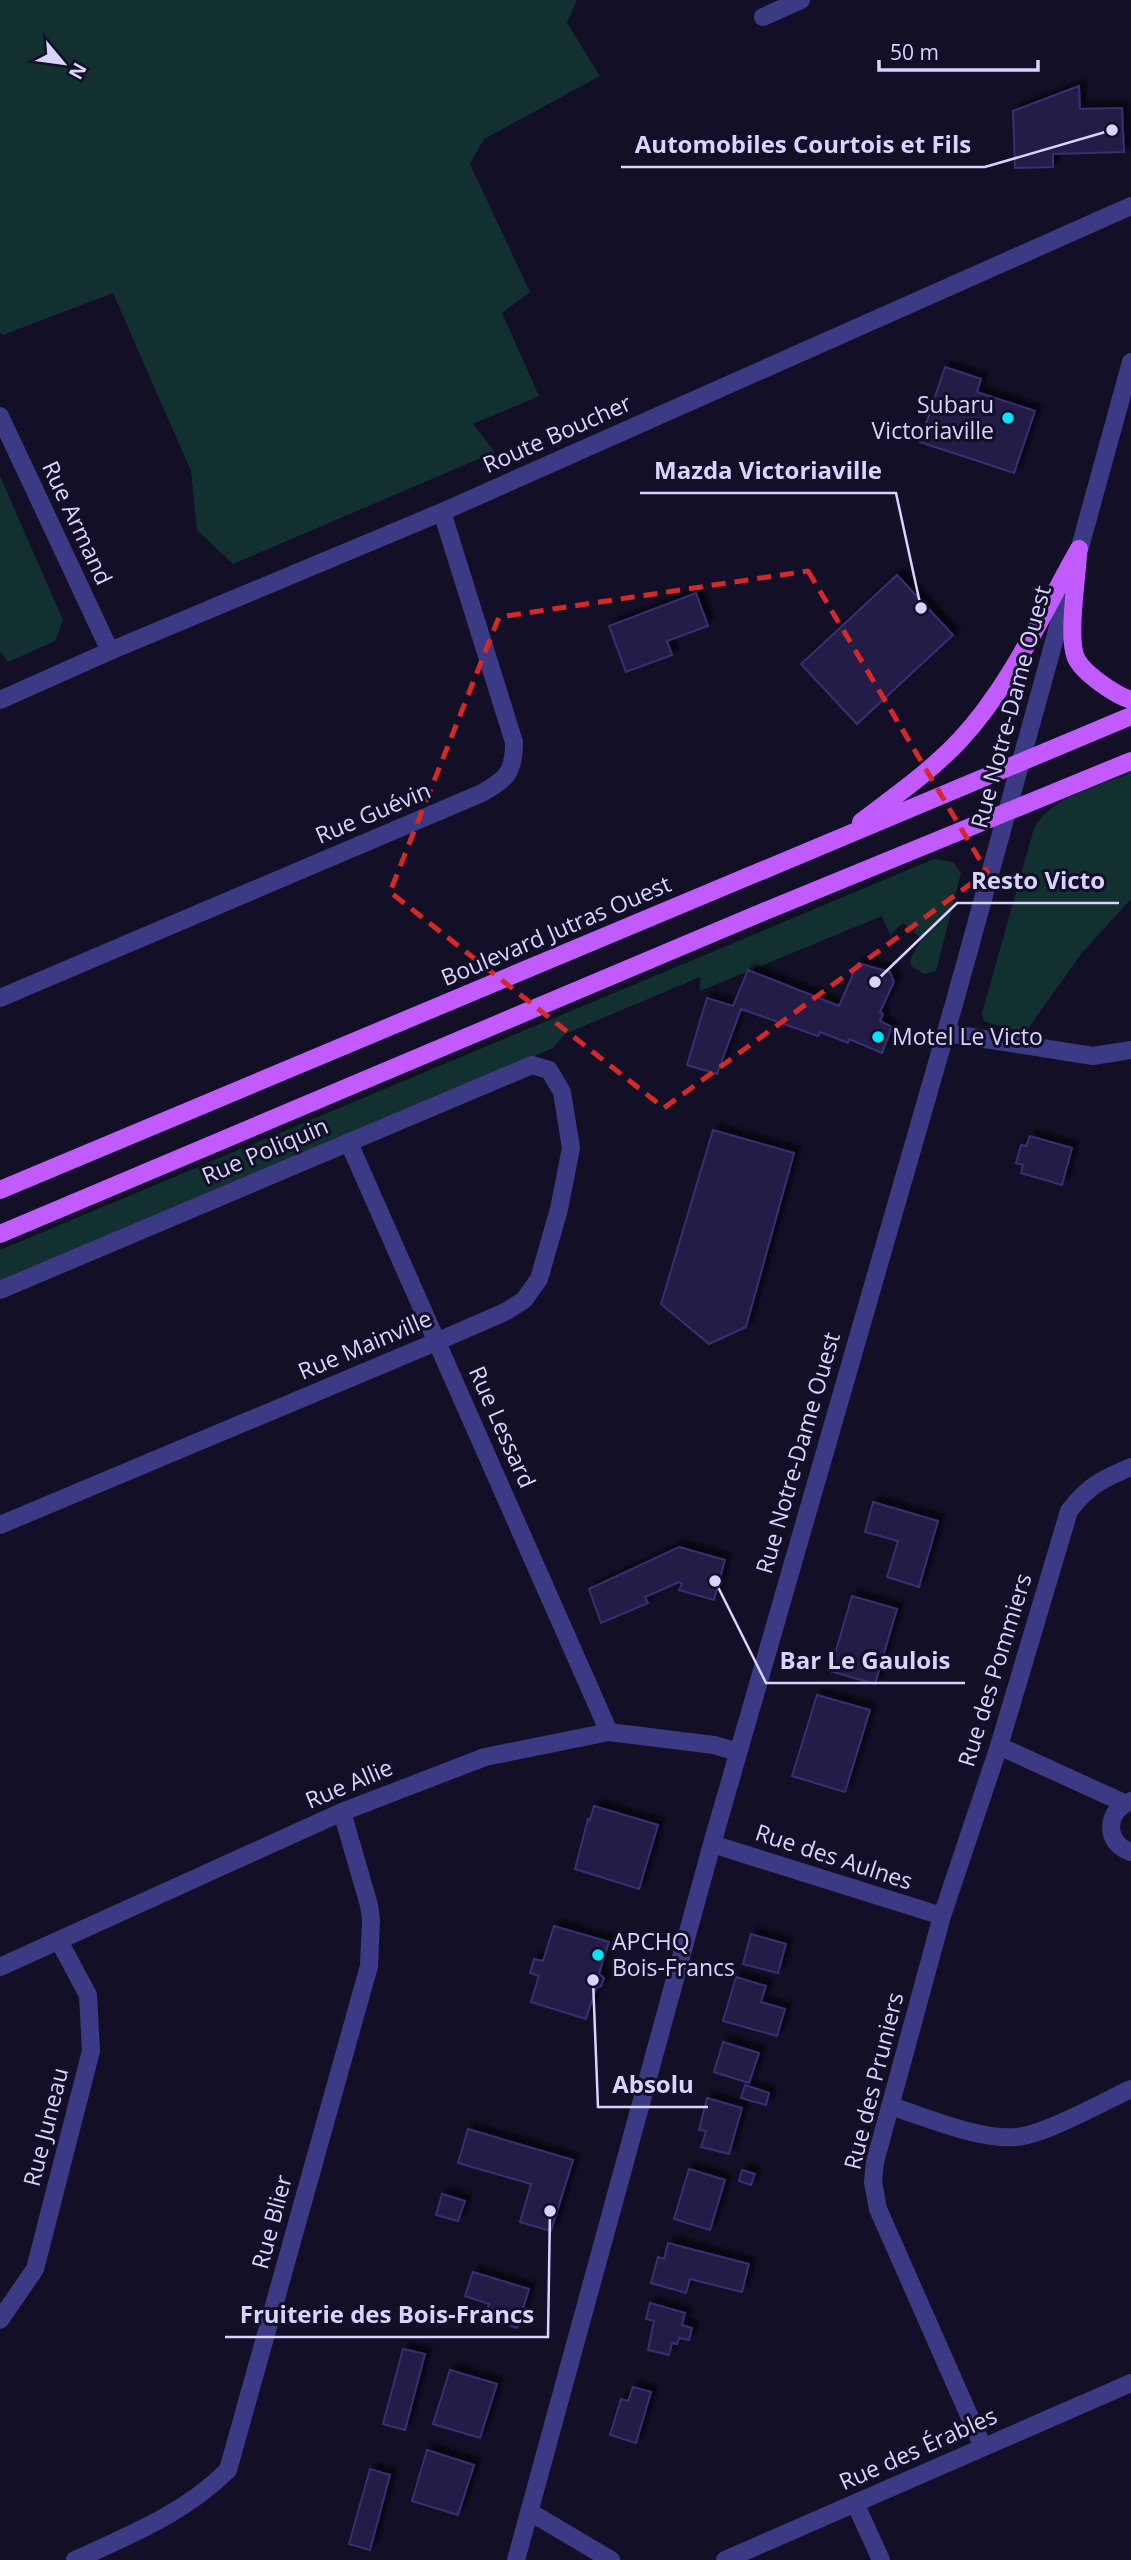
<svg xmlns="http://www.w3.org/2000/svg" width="1131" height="2560" viewBox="0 0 1131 2560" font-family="'Open Sans',sans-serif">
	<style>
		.green { fill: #12302f }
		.building { fill: #241b47; stroke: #3b2d73; stroke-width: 2; filter: url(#shadow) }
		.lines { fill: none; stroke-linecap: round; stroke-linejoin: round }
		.minor { stroke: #3d3a85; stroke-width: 18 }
		.major { stroke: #c25bff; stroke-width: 18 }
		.marked { fill: none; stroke: #d62828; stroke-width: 5; stroke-dasharray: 14 9; stroke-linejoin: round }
		.poi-dot { fill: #00e5ff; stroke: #130f26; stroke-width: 2.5 }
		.labels { text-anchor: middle; stroke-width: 6; stroke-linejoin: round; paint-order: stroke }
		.poi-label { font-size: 23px; fill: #d9d4ff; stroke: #130f26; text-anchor: start }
		.street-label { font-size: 23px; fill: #d9d4ff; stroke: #130f26 }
		.leader { fill: none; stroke: #d9d4ff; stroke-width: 2.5 }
		.callout-dot { fill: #d9d4ff; stroke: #130f26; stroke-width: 2.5 }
		.callout-label { font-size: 24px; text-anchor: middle; font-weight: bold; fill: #d9d4ff; stroke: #130f26; stroke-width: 6; stroke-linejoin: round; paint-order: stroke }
	</style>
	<defs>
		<filter id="shadow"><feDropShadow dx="6" dy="-6" stdDeviation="2" flood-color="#0009"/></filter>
	</defs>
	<rect width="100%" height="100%" fill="#130f26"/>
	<path class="green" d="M0,0H577L567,23L600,76L484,139L470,164L530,292L502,313L539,396L473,424L495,452L233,564L197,530L191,471L113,293L3,335L0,332Z
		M0,476L63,620L55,641L8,662L0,651Z
		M1131,773V899L1081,954L1025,1033L988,1023L983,1020L982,1013L1034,828C1052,796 1098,786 1131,773Z
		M934,859L953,862L961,873L936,971L924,974L911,966V958L922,939L903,923L890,935L882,916L700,991V977L565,1034L553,1048L0,1281V1250Z"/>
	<path class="building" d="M1079,86L1080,109L1122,108L1124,152L1053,154V167L1015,168L1013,111Z
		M945,367L981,379L977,392L1035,411L1014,473L920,442Z
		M897,575L953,635L857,724L801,664Z
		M696,593L708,626L667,641L672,655L626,672L609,626Z
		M858,963L890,972L894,982L880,1012L883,1014L880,1021L892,1027L882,1053L849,1039L848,1043L820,1032L818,1036L741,1009L717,1074L687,1065L707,998L733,1006L748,970L839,1006Z
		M713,1130L794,1153L746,1327L709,1344L661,1304Z
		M1030,1136L1072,1148L1062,1185L1021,1173L1023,1165L1016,1163L1021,1145L1026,1146Z
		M873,1502L938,1521L919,1587L887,1577L898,1541L865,1532Z
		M679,1547L725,1560L714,1600L679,1590L682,1584L679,1582L645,1597L648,1603L601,1623L589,1589Z
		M852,1596L897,1609L875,1684L830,1671Z
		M817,1695L870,1710L845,1792L792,1776Z
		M594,1806L658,1825L639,1889L575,1869L588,1819L590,1820Z
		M554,1926L609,1942L599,1974L604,1978L601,1986L596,1988L586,2019L531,2002L539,1976L530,1973L534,1959L543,1961Z
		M751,1934L786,1944L778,1973L743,1964Z
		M736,1977L766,1986L761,2002L785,2009L777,2036L723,2021Z
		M723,2042L759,2053L749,2083L714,2072Z
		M745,2085L769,2093L766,2105L741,2098Z
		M707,2098L742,2108L729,2154L701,2147L706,2131L699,2130Z
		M468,2129L573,2160L551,2231L520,2222L531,2184L458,2163Z
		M689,2169L725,2180L710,2230L674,2219Z
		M742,2170L755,2174L751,2185L739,2181Z
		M442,2194L465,2201L458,2221L436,2215Z
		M668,2243L749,2264L742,2292L690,2279L686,2293L651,2283L658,2257L664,2259Z
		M473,2272L529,2289L517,2328L498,2322L499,2319L486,2315L489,2304L465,2296Z
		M650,2303L685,2313L682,2325L692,2328L689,2340L679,2338L677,2344L672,2343L669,2355L648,2350L654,2321L646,2319Z
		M403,2349L425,2354L405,2430L383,2424Z
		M450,2370L497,2384L480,2438L433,2424Z
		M633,2387L651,2392L636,2443L610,2435L621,2399L628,2401Z
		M427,2450L474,2465L458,2515L412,2501Z
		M370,2469L390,2475L370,2550L349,2544Z"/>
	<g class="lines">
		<path class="minor" d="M763,17L801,0
			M0,416L110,651
			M0,700L110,651L442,512L1131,206
			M0,998L482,793C507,779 514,772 514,742L442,512
			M946,1033L1093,1056L1131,1050
			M349,1143L609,1732
			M0,1290L532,1065L549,1070L562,1092L571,1148L559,1209L539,1279L524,1300L505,1312L436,1342L0,1525
			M999,1746L1124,1803
			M1131,1801C1105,1810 1104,1844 1131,1852
			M712,1844L942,1916
			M0,1967L342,1812L485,1757L609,1732L714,1745L738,1752
			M890,2106C927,2117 978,2140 1016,2137C1044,2135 1103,2102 1131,2089
			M0,2320L35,2269L91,2051L88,1995L59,1941
			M983,2447L878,2209L873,2182L875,2162L942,1916L999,1746L1069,1511C1088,1486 1102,1479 1131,1467
			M855,2503L881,2560
			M530,2512L611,2560
			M75,2560C130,2535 185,2513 228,2470L369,1966L371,1920L369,1905L342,1812
			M516,2560L712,1844L956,997L1131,362
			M725,2560L1131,2383"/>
		<path class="major" d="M1078,554C1077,579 1067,637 1076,658C1083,673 1115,695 1131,700
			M861,822C895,796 931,771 960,740C1011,685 1042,614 1079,549
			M0,1190L1131,716
			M0,1234L763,912L1131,761"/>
	</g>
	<path class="marked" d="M808,571L987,872L664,1108L390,892L499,617Z"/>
	<g class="poi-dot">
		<circle cx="1008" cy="418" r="7"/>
		<circle cx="878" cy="1037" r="7"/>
		<circle cx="598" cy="1955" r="7"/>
	</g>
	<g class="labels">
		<g class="poi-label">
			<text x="994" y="413" text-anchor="end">Subaru<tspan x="994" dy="26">Victoriaville</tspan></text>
			<text x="892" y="1045">Motel Le Victo</text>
			<text x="612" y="1950">APCHQ<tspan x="612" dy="26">Bois-Francs</tspan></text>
		</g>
		<g class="street-label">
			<text transform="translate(557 434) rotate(-24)" y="8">Route Boucher</text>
			<text transform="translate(77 523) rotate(65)" y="8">Rue Armand</text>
			<text transform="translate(1011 707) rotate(-75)" y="8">Rue Notre-Dame Ouest</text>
			<text transform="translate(373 813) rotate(-23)" y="8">Rue Guévin</text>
			<text transform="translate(556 931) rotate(-23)" y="8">Boulevard Jutras Ouest</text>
			<text transform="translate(265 1151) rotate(-23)" y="8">Rue Poliquin</text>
			<text transform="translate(365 1345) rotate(-23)" y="8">Rue Mainville</text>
			<text transform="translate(502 1427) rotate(66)" y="8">Rue Lessard</text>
			<text transform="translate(798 1453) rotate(-74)" y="8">Rue Notre-Dame Ouest</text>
			<text transform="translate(995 1670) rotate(-73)" y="8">Rue des Pommiers</text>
			<text transform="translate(349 1784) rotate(-23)" y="8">Rue Allie</text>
			<text transform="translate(834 1857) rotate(18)" y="8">Rue des Aulnes</text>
			<text transform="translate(874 2081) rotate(-76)" y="8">Rue des Pruniers</text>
			<text transform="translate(46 2127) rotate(-76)" y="8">Rue Juneau</text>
			<text transform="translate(272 2222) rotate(-75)" y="8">Rue Blier</text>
			<text transform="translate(918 2449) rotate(-24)" y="8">Rue des Érables</text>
		</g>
	</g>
	<path class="leader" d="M1112 130L985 167H621M921 608L896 493H640M875 982L957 903H1119M715 1581L766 1683H965M593 1980L598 2107H708M550 2211L548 2337H225"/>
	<g class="callout-dot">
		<circle cx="1112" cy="130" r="7"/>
		<circle cx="921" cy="608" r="7"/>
		<circle cx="875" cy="982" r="7"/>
		<circle cx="715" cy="1581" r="7"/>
		<circle cx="593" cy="1980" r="7"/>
		<circle cx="550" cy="2211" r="7"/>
	</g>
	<g class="callout-label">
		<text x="803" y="153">Automobiles Courtois et Fils</text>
		<text x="768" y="479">Mazda Victoriaville</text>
		<text x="1038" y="889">Resto Victo</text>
		<text x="865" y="1669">Bar Le Gaulois</text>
		<text x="653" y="2093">Absolu</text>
		<text x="387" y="2323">Fruiterie des Bois-Francs</text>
	</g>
	<g transform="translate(63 63) rotate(119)" stroke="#130f26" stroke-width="5" paint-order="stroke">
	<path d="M0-5L12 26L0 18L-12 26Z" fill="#d9d4ff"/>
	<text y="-10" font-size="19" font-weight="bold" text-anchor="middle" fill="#d9d4ff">N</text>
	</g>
	<path d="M879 60v10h159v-10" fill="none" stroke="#d9d4ff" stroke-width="3.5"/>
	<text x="890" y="60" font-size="21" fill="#d9d4ff" stroke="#130f26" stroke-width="5" paint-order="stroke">50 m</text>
</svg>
